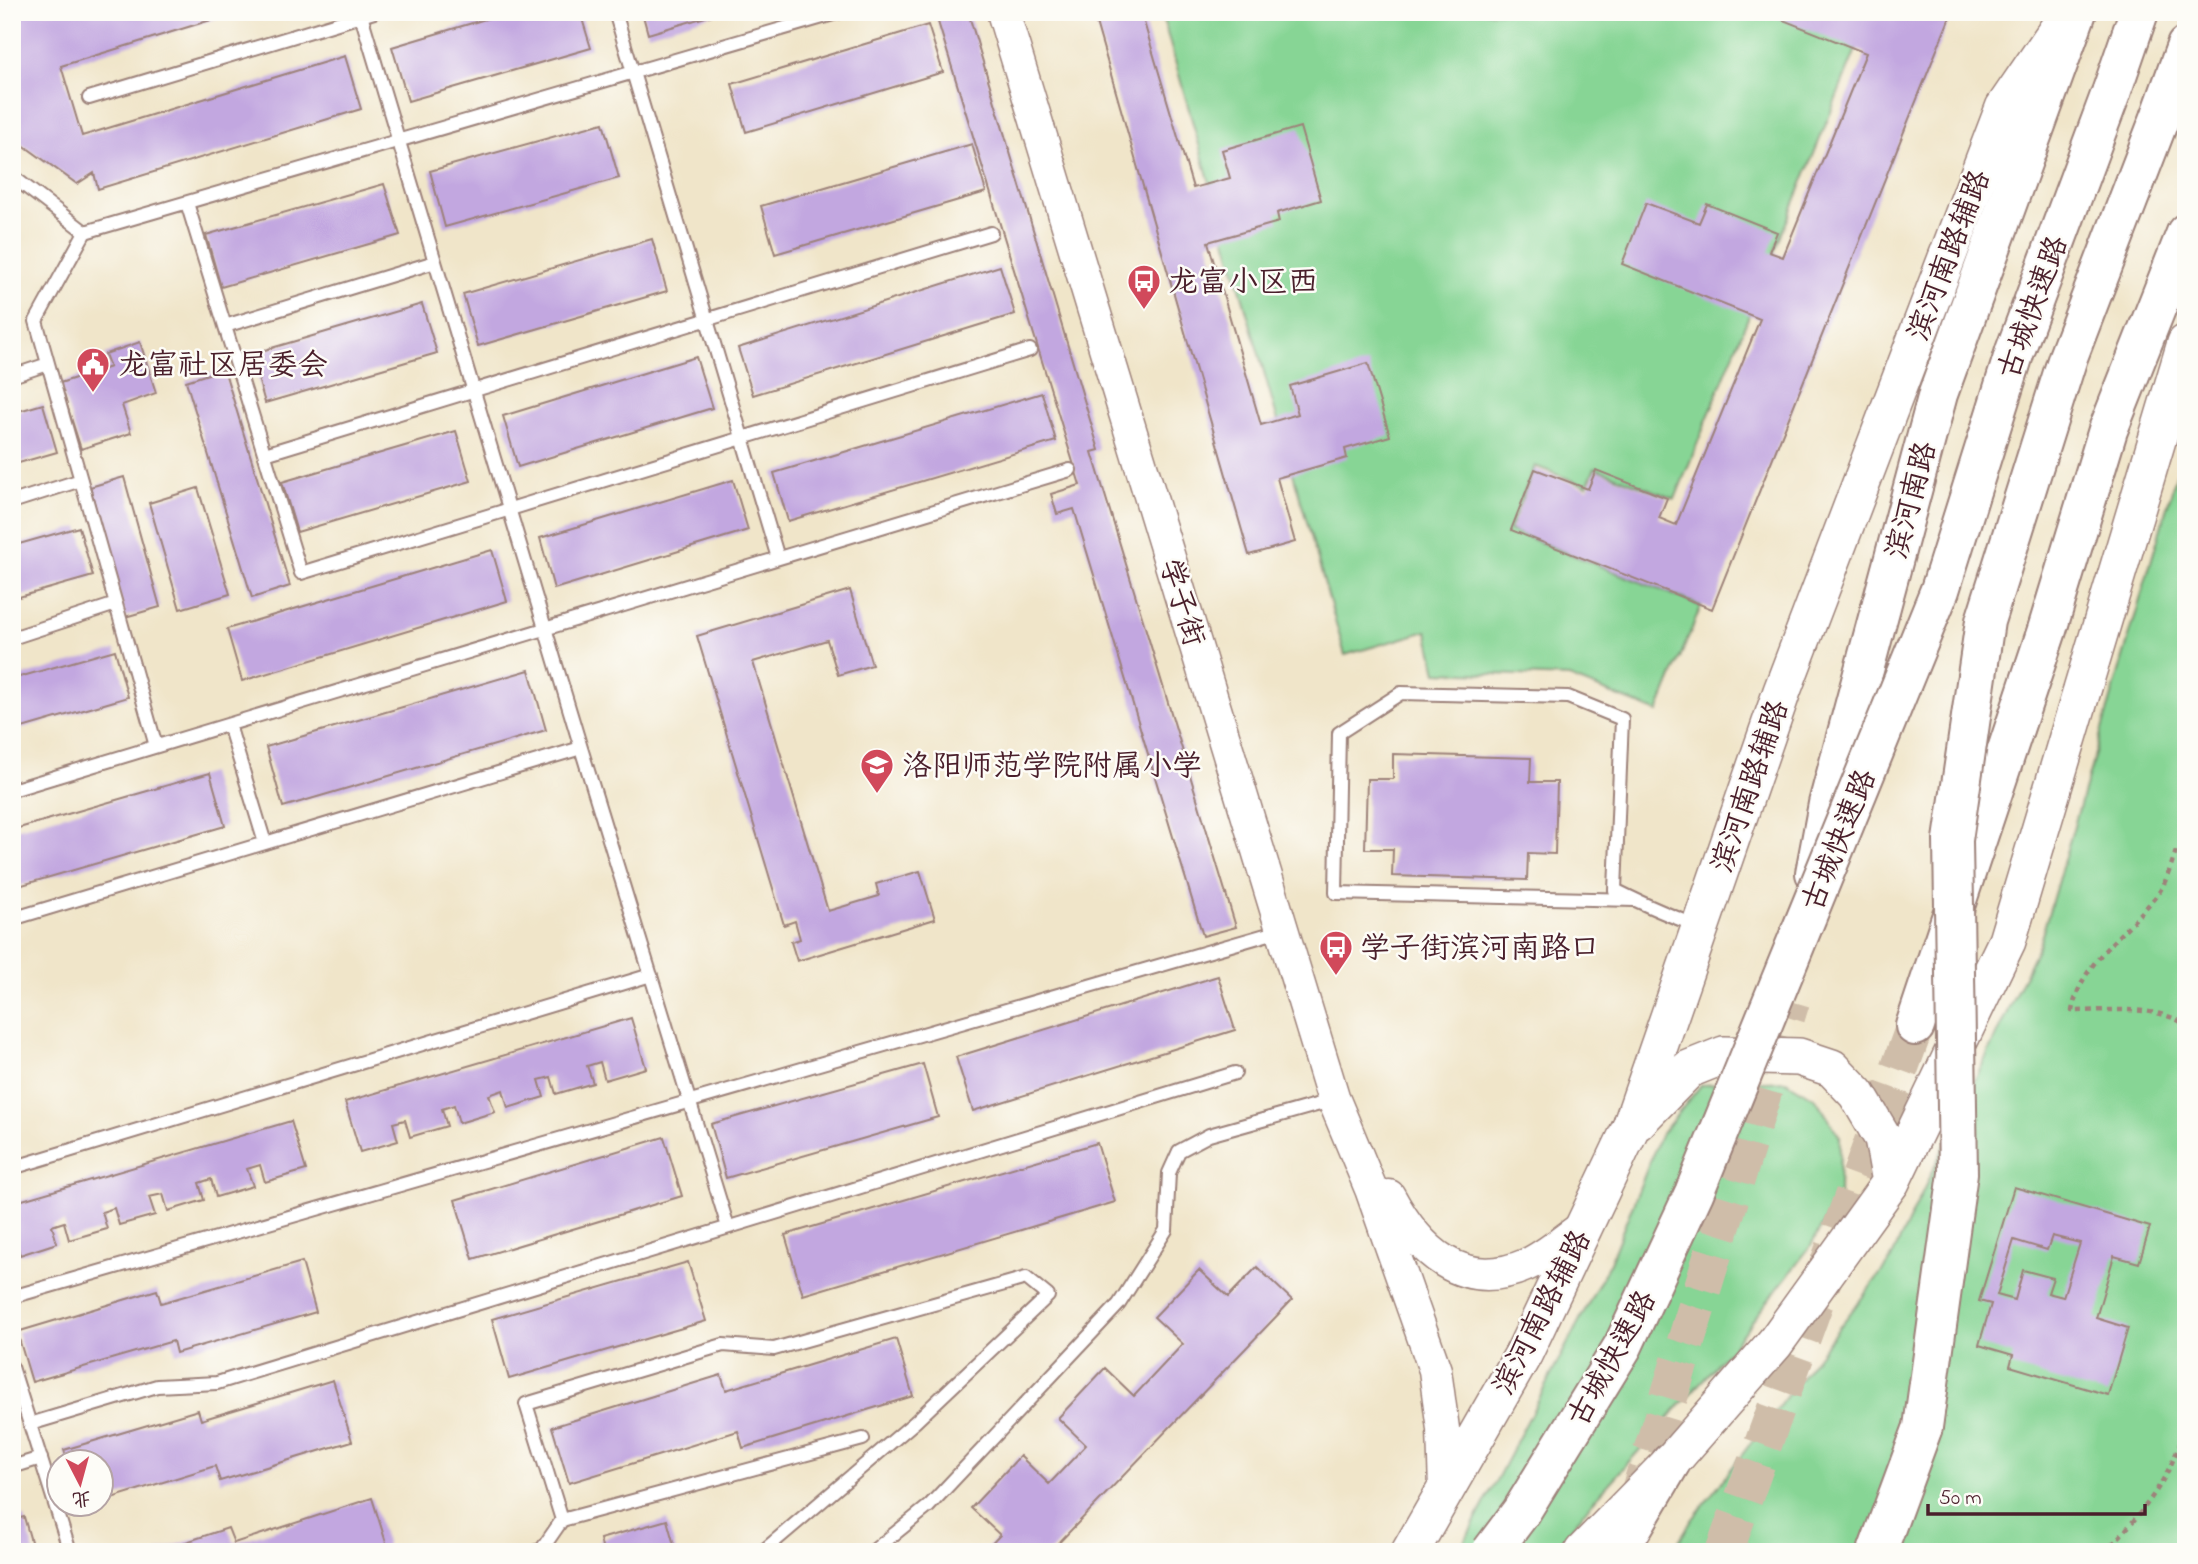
<svg xmlns="http://www.w3.org/2000/svg" width="2198" height="1564" viewBox="0 0 2198 1564" font-family="'Indie Flower','LXGW WenKai TC',sans-serif">
	<style>
		.green { fill: #87d595; stroke: #687a60; stroke-width: 2 }
		.building { fill: #c2a7e0; fill-rule: evenodd }
		.lines { fill: none; stroke-linecap: round; stroke-linejoin: round }
		.primary-tunnel { stroke: #cfbda9; stroke-width: 38; stroke-dasharray: 38 19; stroke-linecap: butt }
		.service-casing { stroke: #9d827a; stroke-width: 16 }
		.tertiary-casing { stroke: #9d827a; stroke-width: 35 }
		.secondary-casing { stroke: #9d827a; stroke-width: 40 }
		.primary-casing { stroke: #9d827a; stroke-width: 42 }
		.trunk-casing { stroke: #9d827a; stroke-width: 42 }
		.path { stroke: #9d827a; stroke-width: 4.5; stroke-dasharray: 5 5; stroke-linecap: butt }
		.service { stroke: #fff; stroke-width: 12 }
		.tertiary { stroke: #fff; stroke-width: 32 }
		.secondary { stroke: #fff; stroke-width: 37 }
		.primary { stroke: #fff; stroke-width: 38 }
		.trunk { stroke: #fff; stroke-width: 38 }
		.trunk-bridge-casing { stroke: #9d827a; stroke-width: 42; stroke-linecap: butt }
		.trunk-bridge { stroke: #fff; stroke-width: 38 }
		.labels { text-anchor: middle; stroke-width: 5; stroke-linejoin: round; paint-order: stroke }
		.street-label { font-size: 30px; fill: #4a1f2b; stroke: #fdfcf7 }
		.poi-label { font-size: 30px; fill: #4a1f2b; stroke: #fdfcf7; text-anchor: start }
	</style>
	<rect width="100%" height="100%" fill="#fdfcf7"/>
	<filter id="ink" filterUnits="userSpaceOnUse"><feTurbulence type="fractalNoise" baseFrequency=".0143" numOctaves="2"/><feDisplacementMap in="SourceGraphic" scale="14" xChannelSelector="R" yChannelSelector="G"/><feConvolveMatrix kernelMatrix="1 2 1 2 8 2 1 2 1" color-interpolation-filters="sRGB"/></filter>
	<filter id="wash" filterUnits="userSpaceOnUse"><feTurbulence type="fractalNoise" baseFrequency=".00686" numOctaves="4" result="noise"/><feDisplacementMap in="SourceGraphic" scale="28" xChannelSelector="R" yChannelSelector="G"/><feGaussianBlur stdDeviation="1.57" result="paint"/><feColorMatrix in="noise" values="0 0 0 0 0 0 0 0 0 0 0 0 0 0 0 0 0 1.4 0 .05"/><feComposite in="paint" operator="in"/></filter>
	<g filter="url(#wash)">
		<rect width="100%" height="100%" fill="#f0e5c9"/>
		<path class="green" d="M1161,12H1871L1675,499L1595,468L1587,486L1535,466L1509,530L1701,606L1658,712L1569,677L1437,672L1427,631L1345,655Z
			M2186,442V1552H1672L1692,1520L1890,1261L2040,942Z
			M1786,1081L1816,1099L1840,1137L1839,1196L1810,1247L1728,1352L1588,1507L1554,1552H1459L1610,1262L1660,1136L1701,1085Z"/>
		<g id="blocks">
			<path class="building" d="M12,12H237L61,66L82,136L345,56L361,109L98,189L94,173L77,184L12,137Z
				M509,12H580L591,48L408,101L392,47Z
				M642,12H719V13L648,34Z
				M935,12H968L1099,450L1092,452L1236,927L1203,936L1074,509L1057,514L1051,494L1080,485Z
				M1093,12H1141L1193,188L1230,178L1222,150L1300,127L1321,200L1277,213L1279,222L1208,242L1261,425L1298,414L1290,386L1368,363L1390,436L1345,449L1347,458L1277,478L1295,542L1249,555Z
				M1763,12H1952L1712,609L1511,530L1535,469L1588,489L1596,470L1667,498L1659,518L1676,525L1760,319L1622,264L1646,203L1699,223L1707,204L1777,232L1769,252L1783,257L1866,53Z
				M928,25L943,72L746,132L732,84Z
				M603,123L619,178L445,227L430,171Z
				M972,144L986,192L775,254L761,206Z
				M384,184L400,235L221,287L206,235Z
				M652,239L667,291L478,346L463,294Z
				M1000,266L1015,314L753,395L738,348Z
				M422,304L437,353L265,403L251,354Z
				M140,342L156,393L122,405L131,433L81,449L60,383L110,367L105,354Z
				M696,357L712,408L518,467L503,416Z
				M224,369L290,586L252,598L186,381Z
				M1042,393L1056,441L788,521L774,473Z
				M43,404L57,452L12,465V413Z
				M456,431L471,481L297,532L282,482Z
				M124,477L160,607L125,617L90,487Z
				M733,480L748,530L554,589L540,538Z
				M198,488L230,594L180,609L149,503Z
				M79,527L93,576L12,599V546Z
				M492,550L507,601L242,681L227,629Z
				M850,590L872,665L838,675L827,640L753,662L828,911L879,896L876,884L920,871L935,919L797,961L791,942L800,939L795,921L784,925L697,636Z
				M115,650L128,697L12,731V679Z
				M529,670L546,730L283,807L266,747Z
				M1393,754L1531,758L1530,782H1557L1555,854L1528,853L1527,880L1392,876L1393,849H1365L1367,779H1393Z
				M210,773L225,826L12,888V830Z
				M1218,976L1235,1030L973,1111L956,1057Z
				M631,1018L646,1068L605,1080L600,1062L587,1066L593,1083L556,1094L551,1077L539,1080L544,1097L508,1108L503,1090L489,1095L495,1112L459,1123L454,1105L442,1109L447,1126L410,1137L405,1120L393,1123L398,1141L360,1152L345,1102Z
				M923,1064L938,1117L726,1178L711,1124Z
				M291,1121L306,1170L265,1182L260,1165L247,1169L253,1186L216,1197L211,1179L199,1183L204,1200L168,1211L163,1194L149,1197L155,1215L119,1225L114,1208L102,1212L107,1229L69,1240L64,1222L52,1226L57,1243L20,1255L12,1228V1203Z
				M664,1137L682,1196L473,1259L455,1200Z
				M1097,1143L1115,1202L803,1295L785,1235Z
				M2014,1187L2150,1227L2139,1263L2114,1256L2096,1318L2128,1328L2108,1395L2010,1366L2013,1355L1979,1345L1991,1304L1979,1301ZM2052,1236L2080,1243L2063,1297L2048,1293L2053,1278L2023,1270L2015,1300L1997,1295L2014,1240L2047,1250Z
				M302,1262L316,1312L176,1353L173,1341L32,1382L17,1332L157,1290L161,1303Z
				M688,1262L706,1321L509,1379L492,1319Z
				M1257,1267L1292,1300L1050,1552H984L1000,1535L971,1508L1020,1456L1049,1484L1086,1445L1058,1418L1105,1368L1134,1396L1183,1344L1154,1317L1199,1270L1228,1297Z
				M896,1339L913,1396L743,1448L738,1431L569,1483L552,1427L721,1375L726,1390Z
				M333,1380L352,1441L220,1481L215,1466L102,1501V1462H68L64,1450L198,1410L201,1420Z
				M372,1498L389,1552H156L228,1528L234,1543Z
				M24,1517L34,1552H12V1520Z
				M667,1520L676,1552H603L600,1539Z"/>
		</g>
	</g>
	<g filter="url(#ink)">
		<use href="#blocks" fill-opacity="0" stroke="#9d827a" stroke-width="2"/>
		<g class="lines">
			<path class="primary-tunnel" d="M1635,1507L1791,1001
				M1724,1552L1915,1026"/>
			<defs>
				<path id="service" d="M615,12L778,558
					M89,98L374,12
					M12,176L85,232
					M187,203L301,573L1030,350
					M225,326L435,262
					M12,376L48,364
					M265,454L991,233
					M12,502L81,480
					M12,638L116,604
					M229,725L265,843
					M156,746L36,321L85,232L840,12
					M581,748L728,1227
					M12,790L1070,470
					M1635,900L1336,893L1339,733L1401,693L1568,697L1622,719L1615,890C1643,904 1669,916 1699,926
					M12,919L581,748L360,12
					M12,1168L651,975
					M12,1297L1283,930
					M12,1367L70,1552
					M30,1424L157,1386L217,1383L1235,1073
					M12,1467L41,1458
					M562,1520L526,1404L723,1345L774,1349L1026,1278L1048,1296L915,1422L762,1552
					M534,1552L542,1549L562,1520L863,1439
					M872,1552L929,1506L1119,1304L1166,1230L1169,1173L1179,1151L1209,1135L1334,1100"/>
				<path id="tertiary" d="M1003,12L1334,1100L1371,1189L1435,1370L1443,1429L1445,1490
					M1389,1196C1418,1250 1462,1293 1526,1265C1547,1256 1566,1238 1584,1226"/>
				<path id="secondary" d="M1637,1122L1689,1069L1724,1055L1799,1057L1832,1068L1857,1094L1883,1138L1891,1182
					M1410,1552L1524,1353L1631,1127L1782,691L2004,108L2069,13
					M1583,1552L1671,1462L1775,1343L1891,1182L2007,941L2186,343"/>
				<path id="primary" d="M1815,873L1828,804L1938,394L2077,12
					M1915,1026L2047,630L2108,430L2186,233
					M1618,1552L1671,1462"/>
				<path id="trunk" d="M2111,93L2139,12
					M2161,115L2186,46
					M1877,1552L1923,1427"/>
			</defs>
			<use href="#service" class="service-casing"/>
			<use href="#tertiary" class="tertiary-casing"/>
			<use href="#secondary" class="secondary-casing"/>
			<use href="#primary" class="primary-casing"/>
			<use href="#trunk" class="trunk-casing"/>
			<path class="path" d="M2176,851C2171,865 2166,884 2157,895C2126,934 2082,960 2072,1011C2108,1011 2155,1004 2186,1025
				M2105,1552C2145,1510 2168,1482 2186,1427"/>
			<use href="#service" class="service"/>
			<use href="#tertiary" class="tertiary"/>
			<use href="#secondary" class="secondary"/>
			<use href="#primary" class="primary"/>
			<use href="#trunk" class="trunk"/>
			<defs>
				<path id="trunk-bridge" d="M1923,1427L1958,1173L1953,840L1985,621L2068,357L2161,115
					M1491,1552L1521,1512L1623,1346L1694,1193L1940,590L2015,351L2111,93"/>
			</defs>
			<use href="#trunk-bridge" class="trunk-bridge-casing"/>
			<use href="#trunk-bridge" class="trunk-bridge"/>
		</g>
	</g>
	<defs>
		<symbol id="bus-pin" viewBox="-11 -11 22 30"><path d="M0 17L-7.5 6A9.5 9.5 0 1 1 7.5 6Z" fill="#d1495b" stroke="#fdfcf7"/><path d="M-5-6H5V4H4V6H2V4H-2V6H-4V4H-5ZM-3.5-4V0h7V-4ZM-3.5 1.2v1.5H-2V1.2ZM2 1.2v1.5H3.5V1.2Z" fill="#fff"/></symbol>
		<symbol id="civic-pin" viewBox="-11 -11 22 30"><path d="M0 17L-7.5 6A9.5 9.5 0 1 1 7.5 6Z" fill="#d1495b" stroke="#fdfcf7"/><path d="M-.6-6.5H3V-4.5H.6V-3L4-1V1h2V6H-6V1h2V-1L-.6-3ZM-1.2 2.5V6h2.4V2.5Z" fill="#fff"/></symbol>
		<symbol id="school-pin" viewBox="-11 -11 22 30"><path d="M0 17L-7.5 6A9.5 9.5 0 1 1 7.5 6Z" fill="#d1495b" stroke="#fdfcf7"/><path d="M0-5L7-2L0 1L-7-2ZM-4 1L0 2.5L4 1V4Q0 6-4 4Z" fill="#fff"/></symbol>
	</defs>
	<g fill-rule="evenodd">
		<use href="#bus-pin" x="1125" y="262" width="38" height="52"/>
		<use href="#civic-pin" x="74" y="345" width="38" height="52"/>
		<use href="#school-pin" x="858" y="746" width="38" height="52"/>
		<use href="#bus-pin" x="1317" y="928" width="38" height="52"/>
	</g>
	<g class="labels">
		<g class="street-label">
			<text transform="translate(1948 255) rotate(-69)" y="10">滨河南路辅路</text>
			<text transform="translate(2032 307) rotate(-70)" y="10">古城快速路</text>
			<text transform="translate(1910 500) rotate(-75)" y="10">滨河南路</text>
			<text transform="translate(1183 602) rotate(73)" y="10">学子街</text>
			<text transform="translate(1749 786) rotate(-71)" y="10">滨河南路辅路</text>
			<text transform="translate(1838 840) rotate(-68)" y="10">古城快速路</text>
			<text transform="translate(1541 1312) rotate(-63)" y="10">滨河南路辅路</text>
			<text transform="translate(1611 1358) rotate(-61)" y="10">古城快速路</text>
		</g>
		<g class="poi-label">
			<text x="1168" y="291">龙富小区西</text>
			<text x="118" y="374">龙富社区居委会</text>
			<text x="902" y="775">洛阳师范学院附属小学</text>
			<text x="1360" y="957">学子街滨河南路口</text>
		</g>
	</g>
	<rect width="2198" height="1564" fill="none" stroke="#fdfcf7" stroke-width="42"/>
	<g transform="translate(80 1483) rotate(174)"><circle r="33" fill="#fdfcf7" stroke="#b5a4a5" stroke-width="2"/>
	<path d="M0-5L12 26L0 18L-12 26Z" fill="#d1495b"/>
	<text y="-10" font-size="19" font-weight="bold" text-anchor="middle" fill="#4a1f2b">北</text>
	</g>
	<path d="M1928 1504v10h217v-10" fill="none" stroke="#4a1f2b" stroke-width="3.5"/>
	<text x="1939" y="1504" font-size="21" fill="#4a1f2b" stroke="#fdfcf7" stroke-width="5" paint-order="stroke">50 m</text>
</svg>
